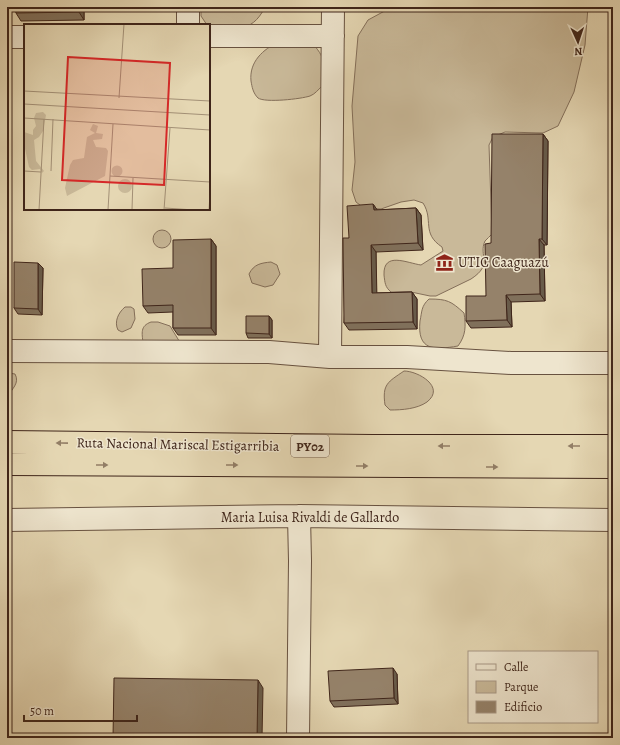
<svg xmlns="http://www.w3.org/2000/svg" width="620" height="745" viewBox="0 0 620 745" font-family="Alegreya,serif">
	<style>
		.green { fill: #c9b999; stroke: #846f5a }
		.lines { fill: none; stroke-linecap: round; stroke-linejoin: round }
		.minor-casing { stroke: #685240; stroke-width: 24 }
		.highway-casing { stroke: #3f251a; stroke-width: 24 }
		.minor { stroke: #eee5ce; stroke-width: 22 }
		.highway { stroke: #e5d7b3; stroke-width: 22 }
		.wall { fill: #80705b; stroke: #3f251a }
		.shaded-wall { fill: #685b4a; stroke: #3f251a }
		.building { fill: #95826a; stroke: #3f251a }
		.oneway { fill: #927e66 }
		.labels { text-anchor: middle; stroke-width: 3; stroke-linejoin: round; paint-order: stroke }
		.shield { fill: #eee5ce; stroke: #745f50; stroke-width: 1 }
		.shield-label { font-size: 13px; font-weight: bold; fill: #3f251a }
		.poi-label { font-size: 14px; fill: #3f251a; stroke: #eee5ce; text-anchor: start }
		.street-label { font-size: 14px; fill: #3f251a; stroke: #eee5ce }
		.inset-road { fill: none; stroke: #a39076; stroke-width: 1 }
		.view { fill: #d62828; fill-opacity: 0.15; stroke: #d62828; stroke-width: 2 }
		.inset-edge { fill: none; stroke: #3f251a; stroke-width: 2 }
	</style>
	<rect width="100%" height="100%" fill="#e5d7b3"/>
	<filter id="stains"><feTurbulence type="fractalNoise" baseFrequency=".005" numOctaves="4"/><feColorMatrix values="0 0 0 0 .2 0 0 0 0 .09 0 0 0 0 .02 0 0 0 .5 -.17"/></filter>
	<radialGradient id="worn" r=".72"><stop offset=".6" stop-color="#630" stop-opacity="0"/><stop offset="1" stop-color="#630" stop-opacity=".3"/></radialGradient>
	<path class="green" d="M201,7H265C251,36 232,27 207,25L201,16Z
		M392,7H588L585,45L574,92L558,126L543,133L505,132L493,137L489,145L492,234C490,236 487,239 485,241C478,256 494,264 471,279L436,296H430L411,292H391C385,287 385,283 384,275C383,251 407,263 421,265L443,251L442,247C421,233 434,220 423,203L414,200L401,202L381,209L364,208L356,202L352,190L355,162L352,106L358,36L368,20Z
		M279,42L313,44C328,61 323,65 322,86C318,90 315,94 310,96C301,99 265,103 258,98C253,93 252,87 251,81C249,62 263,49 279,42Z
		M153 239a9 9 0 1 1 18 0a9 9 0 1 1-18 0Z
		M271,262L277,265L280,274L273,285L265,287L252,283L249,274C254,264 261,263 271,262Z
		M429,299C447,299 451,301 464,313C466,326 466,335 458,346C434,350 417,351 420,321C422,312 421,306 429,299Z
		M125,307H131L134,309L135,319L131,328L122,332L118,330C114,322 118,313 125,307Z
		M151,322H158L170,326L181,344L143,343C142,333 140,326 151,322Z
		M404,371C418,371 446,387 427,402C417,409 402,410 390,410L385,405C382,384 388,382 404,371Z
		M9,373L15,374C20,383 12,389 7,397V374Z"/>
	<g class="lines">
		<defs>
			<path id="minor" d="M188,25V7
				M209,36H333
				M7,37H25
				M7,351L269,352L330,357H407L511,363H613
				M330,357L333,7
				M7,520L299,516L613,520
				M298,738L300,561L299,516"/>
			<path id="highway" d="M7,442L372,446H613
				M7,464L613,467"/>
		</defs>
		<use href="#minor" class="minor-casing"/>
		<use href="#highway" class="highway-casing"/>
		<use href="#minor" class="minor"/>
		<use href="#highway" class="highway"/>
	</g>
	<path class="wall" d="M16,7H84V20L21,21L16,13Z
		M543,134L548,141L547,245H544L545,301L511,302L512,327L471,328L466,321L486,296Z
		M373,204L377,210L416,208L421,215L423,250L376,252V293L412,292L417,299V329L349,330L344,323L349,238Z
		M211,239L216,246V335H178L173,328V312L148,313L143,306L173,268Z
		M38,263L43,268L42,315L18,314L14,308Z
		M269,316L272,320V338H248L246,333Z
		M397,674L398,704L334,707L330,701Z"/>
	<path class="shaded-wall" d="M79,7H84V20L79,12Z
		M543,134L548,141L547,245L542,239Z
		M373,204L378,211L374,210Z
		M416,208L421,215L423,250L418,243Z
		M211,239L216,246V335L211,328Z
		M539,239L544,245L545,301L540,294Z
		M371,245L376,252L377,300L372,293Z
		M38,263L43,268L42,315L38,309Z
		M412,292L417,299V329L413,322Z
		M506,295L511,302L512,327L507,320Z
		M269,316L272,320V338L269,334Z
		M393,668L397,674L398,704L394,698Z
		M258,680L263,688L262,738H257Z"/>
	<path class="building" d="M16,7H79V12L16,13Z
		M492,134H543L542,239H539L540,294L506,295L507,320L466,321V296H486L485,244L491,243Z
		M373,204L374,210L416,208L418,243L371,245L372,293L412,292L413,322L344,323L343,238H349L347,206Z
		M211,239V328H173V305L143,306L142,269L173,268V240Z
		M14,262L38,263V309L14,308Z
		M246,316H269V334L246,333Z
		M393,668L394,698L330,701L328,671Z
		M114,678L258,680L257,738H113Z"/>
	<defs><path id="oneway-solid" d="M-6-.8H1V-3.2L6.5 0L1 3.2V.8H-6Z"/></defs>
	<g class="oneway">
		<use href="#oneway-solid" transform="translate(62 443) rotate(-179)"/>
		<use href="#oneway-solid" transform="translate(444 446) rotate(-180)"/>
		<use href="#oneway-solid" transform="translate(574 446) rotate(-180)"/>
		<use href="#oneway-solid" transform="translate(102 465)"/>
		<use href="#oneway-solid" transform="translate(232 465)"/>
		<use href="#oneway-solid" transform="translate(362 466)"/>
		<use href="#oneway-solid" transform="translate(492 467)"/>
	</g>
	<defs>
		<symbol id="museum-bare" viewBox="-9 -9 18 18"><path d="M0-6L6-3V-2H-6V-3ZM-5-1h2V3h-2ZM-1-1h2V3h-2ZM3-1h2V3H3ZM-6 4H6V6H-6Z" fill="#8f2418" stroke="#eee5ce" stroke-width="2.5" paint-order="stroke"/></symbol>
	</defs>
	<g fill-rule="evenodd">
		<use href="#museum-bare" x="432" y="250" width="25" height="25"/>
	</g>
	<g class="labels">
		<rect class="shield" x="291" y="435" width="38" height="22" rx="3"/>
		<g class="shield-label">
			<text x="310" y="451">PY02</text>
		</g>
		<g class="poi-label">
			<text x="458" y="267">UTIC Caaguazú</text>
		</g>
		<g class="street-label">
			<text transform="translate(178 444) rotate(1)" y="5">Ruta Nacional Mariscal Estigarribia</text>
			<text x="310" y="522">Maria Luisa Rivaldi de Gallardo</text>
		</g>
	</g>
	<g transform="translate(24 24)">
		<rect width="186" height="186" fill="#e5d7b3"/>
		<path d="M12,89L19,88L22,91L19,107L15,113L10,116L12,137L20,147L18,149L16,145L8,146L5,143L0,120V108L9,111V106L12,102L10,94ZM69,100L74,102L72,109L79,110L78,115L69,116L72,123L82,124L84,127L81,152L43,172L41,164L46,141L49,136L60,134L63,113L71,109L66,106ZM87.5 147a5.5 5.5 0 1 1 11 0a5.5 5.5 0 1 1-11 0ZM94 162a7 7 0 1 1 14 0a7 7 0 1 1-14 0Z" fill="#c9b999"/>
		<path class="inset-road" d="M0,67L186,77M95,74L100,0M0,80L186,91M0,94L186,106M0,147L17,148M27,147L29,95M86,152L186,158M141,184L170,186M15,186L20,95M84,186L89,100M108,186L109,154M140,186L146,104M185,186L186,169"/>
		<path class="view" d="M44,33L146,39L140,161L38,156Z"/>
		<rect width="186" height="186" class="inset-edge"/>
	</g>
	<rect width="620" height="745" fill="none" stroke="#e5d7b3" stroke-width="24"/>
	<rect x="8" y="8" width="604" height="729" fill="none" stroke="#3f251a" stroke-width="2"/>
	<rect x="12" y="12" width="596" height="721" fill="none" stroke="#3f251a"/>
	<rect x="468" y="651" width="130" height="72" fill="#eee5ce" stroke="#a89886"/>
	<rect x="476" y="664" width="20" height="6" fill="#eee5ce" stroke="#a89886"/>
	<text x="504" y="671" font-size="12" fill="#3f251a">Calle</text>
	<rect x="476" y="681" width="20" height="12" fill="#c9b999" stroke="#a89886"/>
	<text x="504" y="691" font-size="12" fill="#3f251a">Parque</text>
	<rect x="476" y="701" width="20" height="12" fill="#95826a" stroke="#a89886"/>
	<text x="504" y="711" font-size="12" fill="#3f251a">Edificio</text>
	<g transform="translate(578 42) rotate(177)" stroke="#eee5ce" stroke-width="3" paint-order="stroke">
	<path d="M0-3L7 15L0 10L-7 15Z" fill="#3f251a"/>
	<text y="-6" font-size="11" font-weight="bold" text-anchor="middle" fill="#3f251a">N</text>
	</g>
	<path d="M24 715v6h113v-6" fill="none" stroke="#3f251a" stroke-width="2"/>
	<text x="30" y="715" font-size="12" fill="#3f251a" stroke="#eee5ce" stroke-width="3" paint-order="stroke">50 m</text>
	<rect width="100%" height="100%" filter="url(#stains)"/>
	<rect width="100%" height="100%" fill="url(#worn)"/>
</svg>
